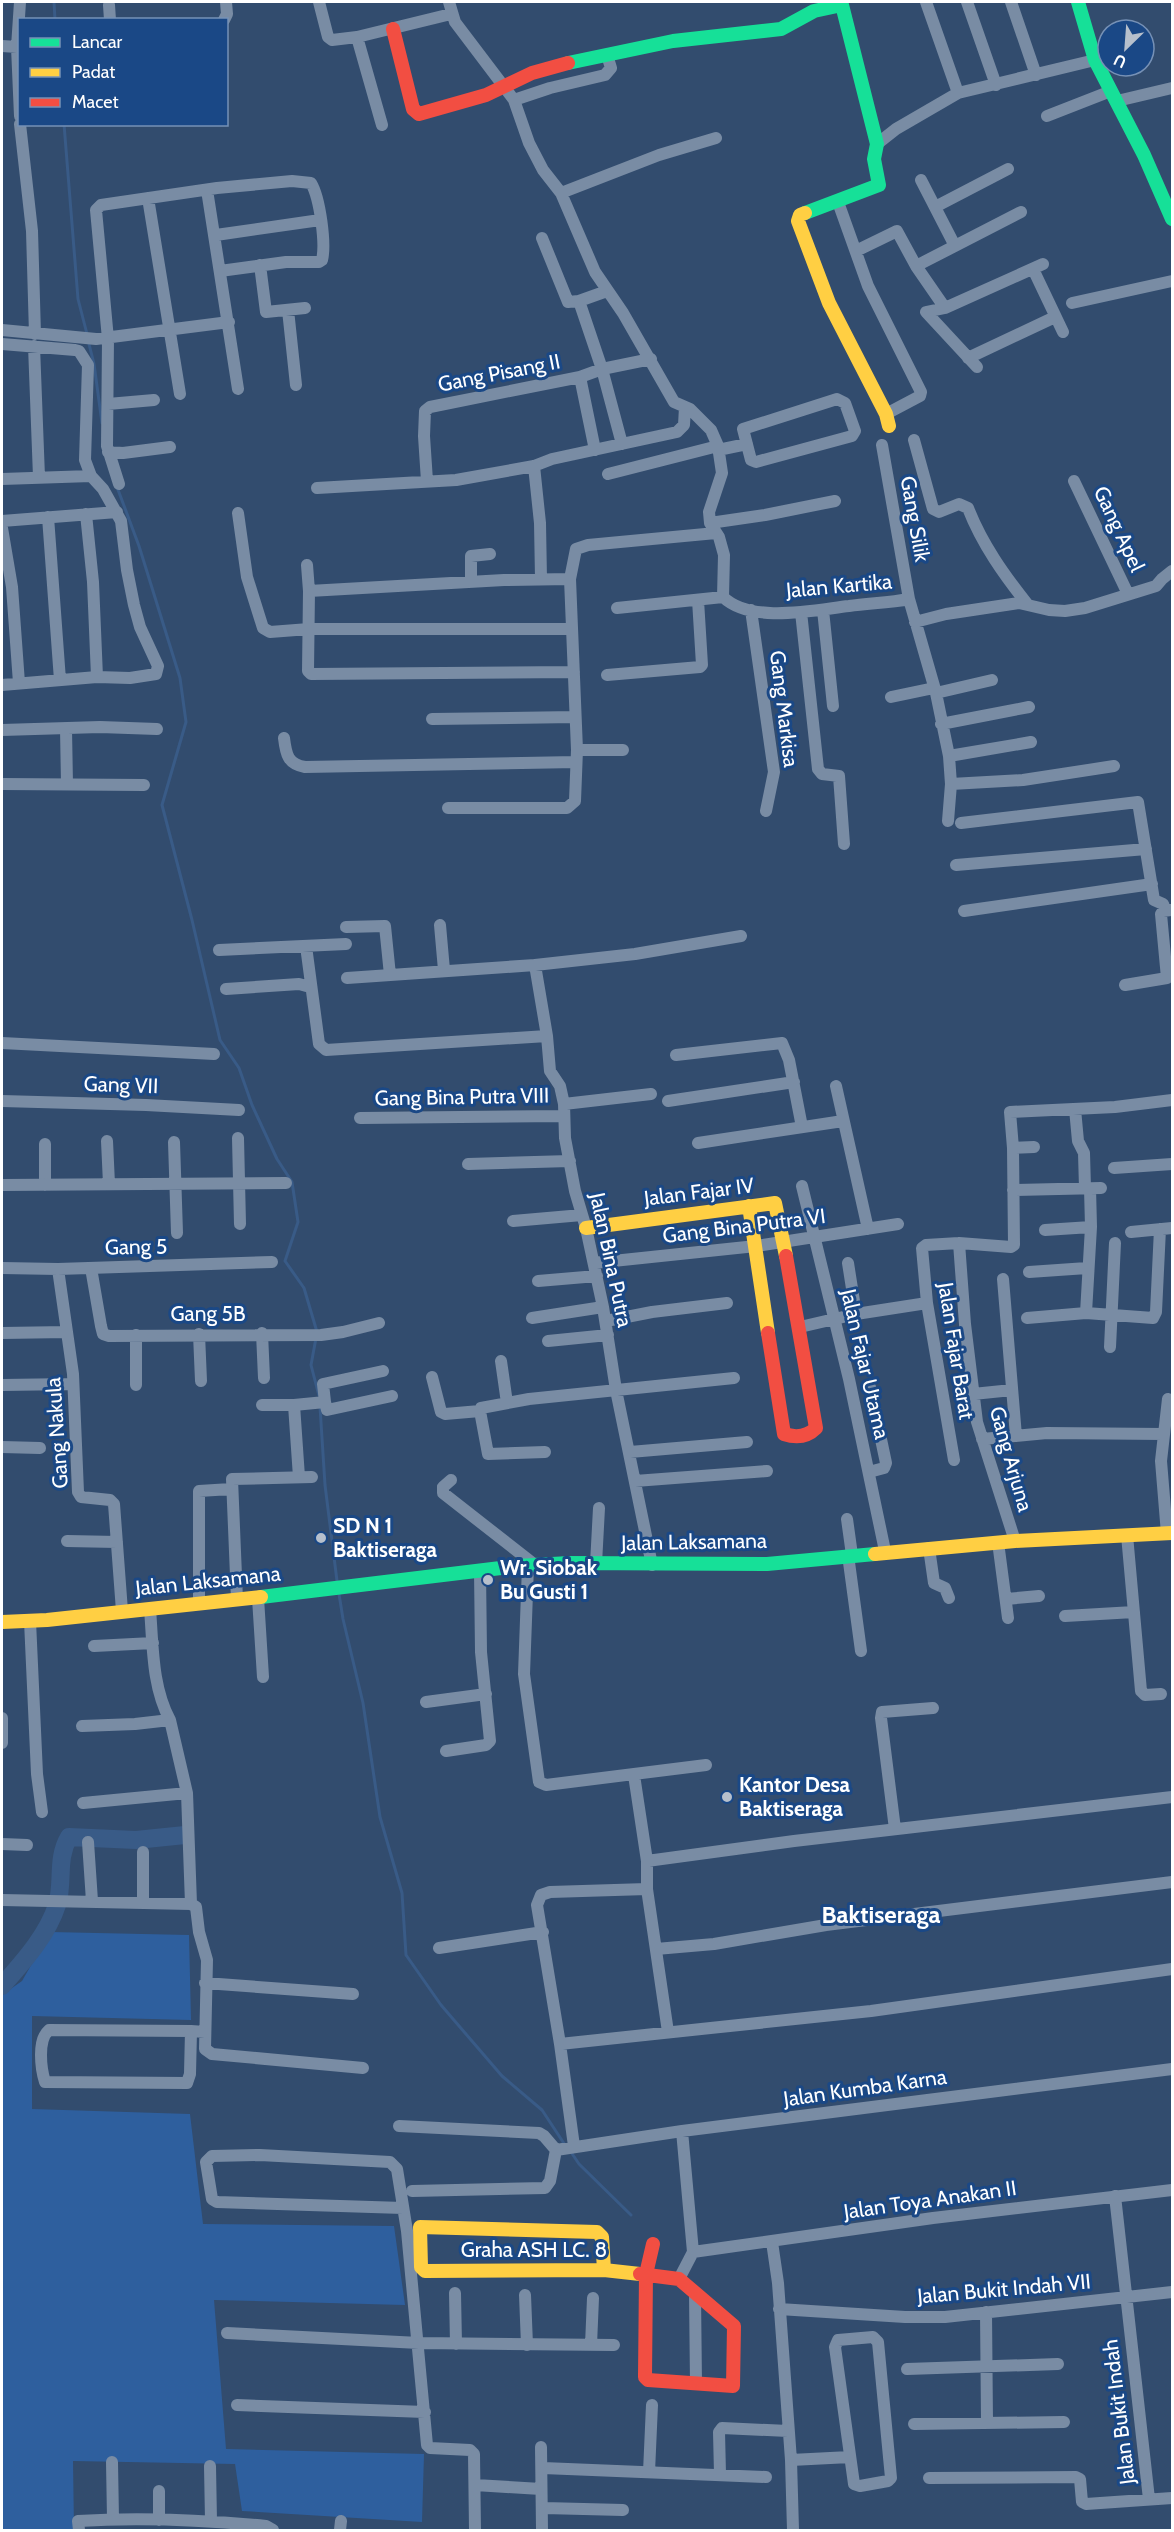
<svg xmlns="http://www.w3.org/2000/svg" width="1174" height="2532" viewBox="0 0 1174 2532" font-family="Cabin,sans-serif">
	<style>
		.green { fill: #2e5f9e }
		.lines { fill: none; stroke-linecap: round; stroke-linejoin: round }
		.stream { stroke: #395b87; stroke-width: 3 }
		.river { stroke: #395b87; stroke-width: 18 }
		.street { stroke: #798ca4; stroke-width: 12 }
		.fast { stroke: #16e098; stroke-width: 14 }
		.slow { stroke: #ffcf43; stroke-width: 14 }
		.jam { stroke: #f24e42; stroke-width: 14 }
		.poi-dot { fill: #b7c0cc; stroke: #1a4886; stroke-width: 2 }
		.labels { text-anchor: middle; stroke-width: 6; stroke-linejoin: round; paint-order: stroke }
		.street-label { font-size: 21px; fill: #fff; stroke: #1a4886 }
		.poi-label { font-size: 21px; font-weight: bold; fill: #fff; stroke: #1a4886; text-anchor: start }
		.quarter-label { font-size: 24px; font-weight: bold; fill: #fff; stroke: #1a4886 }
	</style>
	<rect width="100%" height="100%" fill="#324c6e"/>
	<path class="green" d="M50,1932L189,1935L191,2020L32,2016V2109L190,2114L203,2224L394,2226L405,2305L214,2300L226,2449L424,2454L422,2522L242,2511L235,2464L73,2461L74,2530H2V1995L22,1981Z"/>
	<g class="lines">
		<path class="stream" d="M54,2L55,20
			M64,124L78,299L87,334
			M88,340L94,364L102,423
			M117,487L139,546L180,678L186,722L162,805L192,920L220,1040L239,1068L252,1105L277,1159L292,1182L298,1222L285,1261L304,1288L317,1332
			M316,1338L311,1365L319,1396
			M320,1407L325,1485L337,1581
			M339,1594L343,1619L363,1703L380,1817L402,1893L406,1955L441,2005L502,2076L542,2110L565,2145
			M571,2152L579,2164L631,2215"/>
		<path class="river" d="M2,1986C23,1962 47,1936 57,1905C64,1882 56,1859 69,1837L136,1840L185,1835"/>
		<path class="street" d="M319,2L328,37L332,40L357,37L451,14
			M449,2L455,22L514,100L529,143L543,170L561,193L595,272L623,313L674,402L690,409L711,430L718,446L722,473L709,512L710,523L719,537L724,555L723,597C751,624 814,610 849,606C869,603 889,603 909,599
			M926,2L958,93
			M967,2L996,85
			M1011,2L1036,75
			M109,5L110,20
			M224,20L227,14L226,2
			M357,37L382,125
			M2,46L17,47
			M514,100L550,88L605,75L611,68L607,55
			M1117,101L1172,88
			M20,116L17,47L20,2
			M1047,116L1111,91
			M20,124L32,231L35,334
			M877,144L896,129L958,93L1095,60
			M921,180L955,246
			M207,190L238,389
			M561,193L659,155L716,138
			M148,198L180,394
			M838,202L868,286L921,392L920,396L886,414
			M935,207L1008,169
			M216,235L320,220
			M542,238L568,302L579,301L607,291
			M856,251L897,231L916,266L1021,212
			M260,265L266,312L305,308
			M916,266L945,308
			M1033,269L1063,332
			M579,301L602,369L622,444
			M1072,303L1172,281
			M288,310L296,385
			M926,312L945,308L1043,264
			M926,312L977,367
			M2,330L96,339L229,322
			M2,344L75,350L79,351L88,365L85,460L91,476L103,489L121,521L127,570L134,605L140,627L158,666L156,674L130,678L97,677L2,685
			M34,346L39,477
			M968,358L1055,317
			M580,377L595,450
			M837,399L845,403L855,431L852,436L756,462L751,460L743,429Z
			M108,404L154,400
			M914,440L933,509L939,512L959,504L968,508C982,544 1004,575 1028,605
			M882,445L909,599L936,693L949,756L951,784L948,821
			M718,450L747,444
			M108,452L123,453L170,447
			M534,466L540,523L541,579
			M608,474L718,446
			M2,479L91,476
			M427,481L424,436L425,411L430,407L580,377L602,369L651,359
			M1074,481L1128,594
			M119,484L107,446L108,339L96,210L101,205L217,188L292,181L311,183C320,198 326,244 322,260L319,262H286L220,271
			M317,488L456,480L534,466L552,459L677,432L684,425L685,407
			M238,513L247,577L263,628L270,632L309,629H572
			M86,514L93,582L97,677
			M48,517L60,680
			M2,521L117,512
			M710,523L765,515L835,501
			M2,528L12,587L19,683
			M307,565L309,591L308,671L311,674L574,672
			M471,582V556L490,554
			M309,591L504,580L570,579
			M617,608L723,597
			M751,610L774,772L766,811
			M823,610L833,706
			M801,612L818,769L822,774L839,776L844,844
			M915,622L946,614L1019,603L1049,610L1065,611L1085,608L1156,586L1162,579L1172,571
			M607,675L700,667L702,665L698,600
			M936,693L992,680
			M891,697L934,688
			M432,719L575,717
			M941,724L1029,707
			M66,729L67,784
			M2,730L100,727L157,729
			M284,738C286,755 288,764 305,767L576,762
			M577,750H623
			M949,756L1031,742
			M2,784L144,785
			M951,784L1023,780L1114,766
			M448,808H567L575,801L577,750L570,579L576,549L588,545L716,533
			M961,823L1138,802L1154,900L1163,904L1165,910
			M956,865L1146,849
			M964,911L1152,884
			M440,925L444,970
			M346,927L385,926L390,975
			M306,946L319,1044L326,1050L547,1036
			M219,950L346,944
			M535,965L547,1036L550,1071L560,1086L564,1104L565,1138L575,1191L586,1228L603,1307L616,1390L652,1565
			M347,978L535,965L635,954L741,936
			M1125,985L1167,978L1161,914L1163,911L1171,910
			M226,989L299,984L310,987
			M2,1043L214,1054
			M676,1055L782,1043L789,1060L802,1127
			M836,1086L868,1229
			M2,1101L146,1105L239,1110
			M668,1101L794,1082
			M564,1104L651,1094
			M1075,1109L1078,1141L1084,1153L1085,1188
			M360,1118L564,1116
			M238,1138L240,1224
			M107,1141L109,1184
			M174,1142L177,1233
			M698,1143L843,1121
			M45,1144V1185
			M1013,1148L1034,1147
			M468,1164L570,1161
			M1114,1168L1172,1164
			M2,1185L286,1183
			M802,1186L849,1379L885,1551
			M1013,1190L1101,1188
			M513,1221L582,1215
			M1045,1230L1091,1227
			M1131,1232L1172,1228
			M959,1243L965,1324L977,1422L1015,1541
			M594,1263L756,1246L898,1224
			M848,1263L856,1314
			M2,1268L58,1269L272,1262
			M91,1268L101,1326L103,1334L109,1336L321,1335L343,1332L379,1323
			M58,1269L73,1374L78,1492L81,1497L110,1500L114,1504L122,1611
			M1029,1272L1087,1268
			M1003,1279L1016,1436
			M538,1281L597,1276
			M1086,1313L1091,1227L1090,1188
			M532,1318L603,1307
			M1027,1318L1086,1313L1153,1318L1156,1312L1160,1229
			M606,1321L652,1312L727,1303
			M800,1327L856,1314L927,1303
			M2,1333L67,1332
			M262,1333L264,1378
			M199,1334L201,1381
			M136,1335V1385
			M548,1341L608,1335
			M1110,1347L1115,1243
			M501,1361L507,1403
			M432,1377L441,1412L445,1414L480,1411L481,1408L529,1399L734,1378
			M2,1385L73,1384
			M973,1394L1012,1390
			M325,1402L323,1384L383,1371
			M262,1405H294L299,1477
			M294,1405L325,1402L327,1410L392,1396
			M480,1411L488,1454L545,1452
			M982,1439L1047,1433L1164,1434
			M2,1447L40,1448
			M630,1452L747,1442
			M954,1460L927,1303L922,1248L926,1245L959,1243L1011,1247L1014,1245L1013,1148L1010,1112L1115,1107L1172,1100
			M869,1472L884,1468L886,1463L870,1387
			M451,1480L443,1487V1493L535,1565
			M635,1481L767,1471
			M847,1519L852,1555
			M1167,1534L1161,1461L1168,1399
			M1127,1535L1141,1691L1145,1695L1161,1694
			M67,1541L117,1542
			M998,1542L1008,1618
			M929,1548L934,1583L945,1588L949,1598
			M848,1555L861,1651
			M596,1564L599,1508
			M528,1566L524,1674L539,1782L546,1785L706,1765
			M258,1598L263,1677
			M1006,1599L1039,1596
			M237,1600L232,1479L312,1477
			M199,1604V1491L231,1489
			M150,1609C153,1646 152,1687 170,1720L187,1793L191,1904L196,1907L199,1932L207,1960L205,2049L212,2054L363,2068
			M1065,1616L1134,1612
			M30,1621L37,1774L42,1812
			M94,1646L153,1643
			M426,1702L486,1694
			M2,1718V1743
			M82,1726L135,1724L170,1720
			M446,1751L486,1745L490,1741L481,1652L480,1571
			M634,1775L647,1861V1889L668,2032
			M83,1803L187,1793
			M895,1829L881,1718L882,1712L933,1708
			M88,1842L92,1901
			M2,1844L27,1845
			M143,1852V1902
			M647,1861L794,1841L1172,1797
			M2,1900L191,1904
			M439,1948L543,1932
			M656,1949L714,1944L826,1925L1172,1882
			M205,1983L353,1994
			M191,2031L49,2030C37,2040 41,2069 45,2082L187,2083L190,2074L191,2031L205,2032
			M560,2044L871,2011L1172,1969
			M399,2126L539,2133L544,2136L556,2150
			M682,2131L693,2252
			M574,2146L560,2044L537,1905L541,1895L550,1892L647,1889
			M556,2150L682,2131L1172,2069
			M412,2191L545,2188L550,2181L556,2150
			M1115,2196L1149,2499
			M403,2208L217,2202L212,2199L206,2162L212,2156L260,2155L390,2162L397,2169L407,2231L427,2445L430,2448L470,2450L474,2454L475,2530
			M772,2242L778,2283L791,2460L793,2530
			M693,2252L933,2218L1172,2190
			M679,2279L693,2252
			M455,2293L456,2344
			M695,2294L696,2384
			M525,2295L527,2345
			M779,2309L905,2317H945L1172,2292
			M986,2312L987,2422
			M227,2333L419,2343L614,2345
			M873,2337L878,2342L891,2478L888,2481L860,2486L854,2484L835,2347L838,2340Z
			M591,2345L593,2298
			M907,2369L1058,2364
			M237,2405L425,2412
			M914,2424L1064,2422
			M541,2447L542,2530
			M791,2460L850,2457
			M112,2462L113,2519
			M210,2466L211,2521
			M543,2468L766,2477
			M649,2472L652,2405
			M720,2474L719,2432L722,2428L788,2431
			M929,2478L1076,2477L1080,2479L1082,2502L1086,2504L1172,2498
			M475,2485L541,2489
			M159,2491V2520
			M544,2508L623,2510
			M79,2530L78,2521C141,2517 204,2520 266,2526L273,2530
			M340,2530L341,2521"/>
		<path class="fast" d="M1078,2L1095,60L1144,155L1172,219
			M568,63L673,41L781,29L814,11L842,5L877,144L874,159L879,185L805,213
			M261,1597L517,1566L569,1563L767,1564L875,1554"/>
		<path class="slow" d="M805,213L800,215L798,221L829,303L886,414L889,426
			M749,1206L768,1333
			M586,1228L775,1203L786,1256
			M875,1554L1015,1541L1172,1533
			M2,1622L47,1620L261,1597
			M604,2270L602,2237L597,2232L420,2227L421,2267L425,2271L604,2270L640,2274"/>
		<path class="jam" d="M393,29L413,109L419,114L486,95L532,73L568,63
			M768,1333L784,1434C796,1438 807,1437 816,1428L786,1256
			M640,2274L679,2279L734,2326L733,2386L648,2380L645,2377L646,2274L653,2244"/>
	</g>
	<g class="poi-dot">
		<circle cx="321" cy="1538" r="6"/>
		<circle cx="488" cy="1580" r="6"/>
		<circle cx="727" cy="1797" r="6"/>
	</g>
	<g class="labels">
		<g class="street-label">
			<text transform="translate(499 373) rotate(-11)" y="7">Gang Pisang II</text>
			<text transform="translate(915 519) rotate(80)" y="7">Gang Silik</text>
			<text transform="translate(1119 529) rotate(65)" y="7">Gang Apel</text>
			<text transform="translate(839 586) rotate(-5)" y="7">Jalan Kartika</text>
			<text transform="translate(784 709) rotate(83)" y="7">Gang Markisa</text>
			<text transform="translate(121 1085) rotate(2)" y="7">Gang VII</text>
			<text transform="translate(462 1097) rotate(-1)" y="7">Gang Bina Putra VIII</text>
			<text transform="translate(699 1192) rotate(-7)" y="7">Jalan Fajar IV</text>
			<text transform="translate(744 1226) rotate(-7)" y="7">Gang Bina Putra VI</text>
			<text transform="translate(136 1247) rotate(-1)" y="7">Gang 5</text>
			<text transform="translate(611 1260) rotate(78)" y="7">Jalan Bina Putra</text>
			<text x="208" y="1321">Gang 5B</text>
			<text transform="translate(956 1351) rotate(81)" y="7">Jalan Fajar Barat</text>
			<text transform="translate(865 1364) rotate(77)" y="7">Jalan Fajar Utama</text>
			<text transform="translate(57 1433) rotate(-94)" y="7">Gang Nakula</text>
			<text transform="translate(1011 1459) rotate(74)" y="7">Gang Arjuna</text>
			<text transform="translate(694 1542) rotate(-1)" y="7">Jalan Laksamana</text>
			<text transform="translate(208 1581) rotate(-6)" y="7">Jalan Laksamana</text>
			<text transform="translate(865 2088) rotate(-8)" y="7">Jalan Kumba Karna</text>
			<text transform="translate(930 2200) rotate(-8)" y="7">Jalan Toya Anakan II</text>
			<text x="534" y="2257">Graha ASH LC. 8</text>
			<text transform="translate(1004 2289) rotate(-5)" y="7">Jalan Bukit Indah VII</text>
			<text transform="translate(1119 2412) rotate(-97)" y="7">Jalan Bukit Indah</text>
		</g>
		<g class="poi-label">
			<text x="333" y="1533">SD N 1<tspan x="333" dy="24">Baktiseraga</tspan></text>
			<text x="500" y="1575">Wr. Siobak<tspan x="500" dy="24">Bu Gusti 1</tspan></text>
			<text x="739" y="1792">Kantor Desa<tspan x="739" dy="24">Baktiseraga</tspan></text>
		</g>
		<g class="quarter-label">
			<text x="881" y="1923">Baktiseraga</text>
		</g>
	</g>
	<rect width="1174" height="2532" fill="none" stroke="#ffffff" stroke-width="6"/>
	<rect x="18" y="18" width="210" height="108" fill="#1a4886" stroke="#7691b6" stroke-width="1.5"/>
	<rect x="30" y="38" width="30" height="9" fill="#16e098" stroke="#7691b6" stroke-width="1.5"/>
	<text x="72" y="48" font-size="18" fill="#ffffff">Lancar</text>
	<rect x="30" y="68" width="30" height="9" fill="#ffcf43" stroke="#7691b6" stroke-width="1.5"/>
	<text x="72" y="78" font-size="18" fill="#ffffff">Padat</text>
	<rect x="30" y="98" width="30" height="9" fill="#f24e42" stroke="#7691b6" stroke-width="1.5"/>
	<text x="72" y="108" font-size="18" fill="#ffffff">Macet</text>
	<g transform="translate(1126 48) rotate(205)"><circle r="28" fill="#1a4886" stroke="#7691b6" stroke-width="1.5"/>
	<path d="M0-4.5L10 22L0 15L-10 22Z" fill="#b7c0cc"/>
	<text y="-9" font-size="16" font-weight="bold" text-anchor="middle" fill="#ffffff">U</text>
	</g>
</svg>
